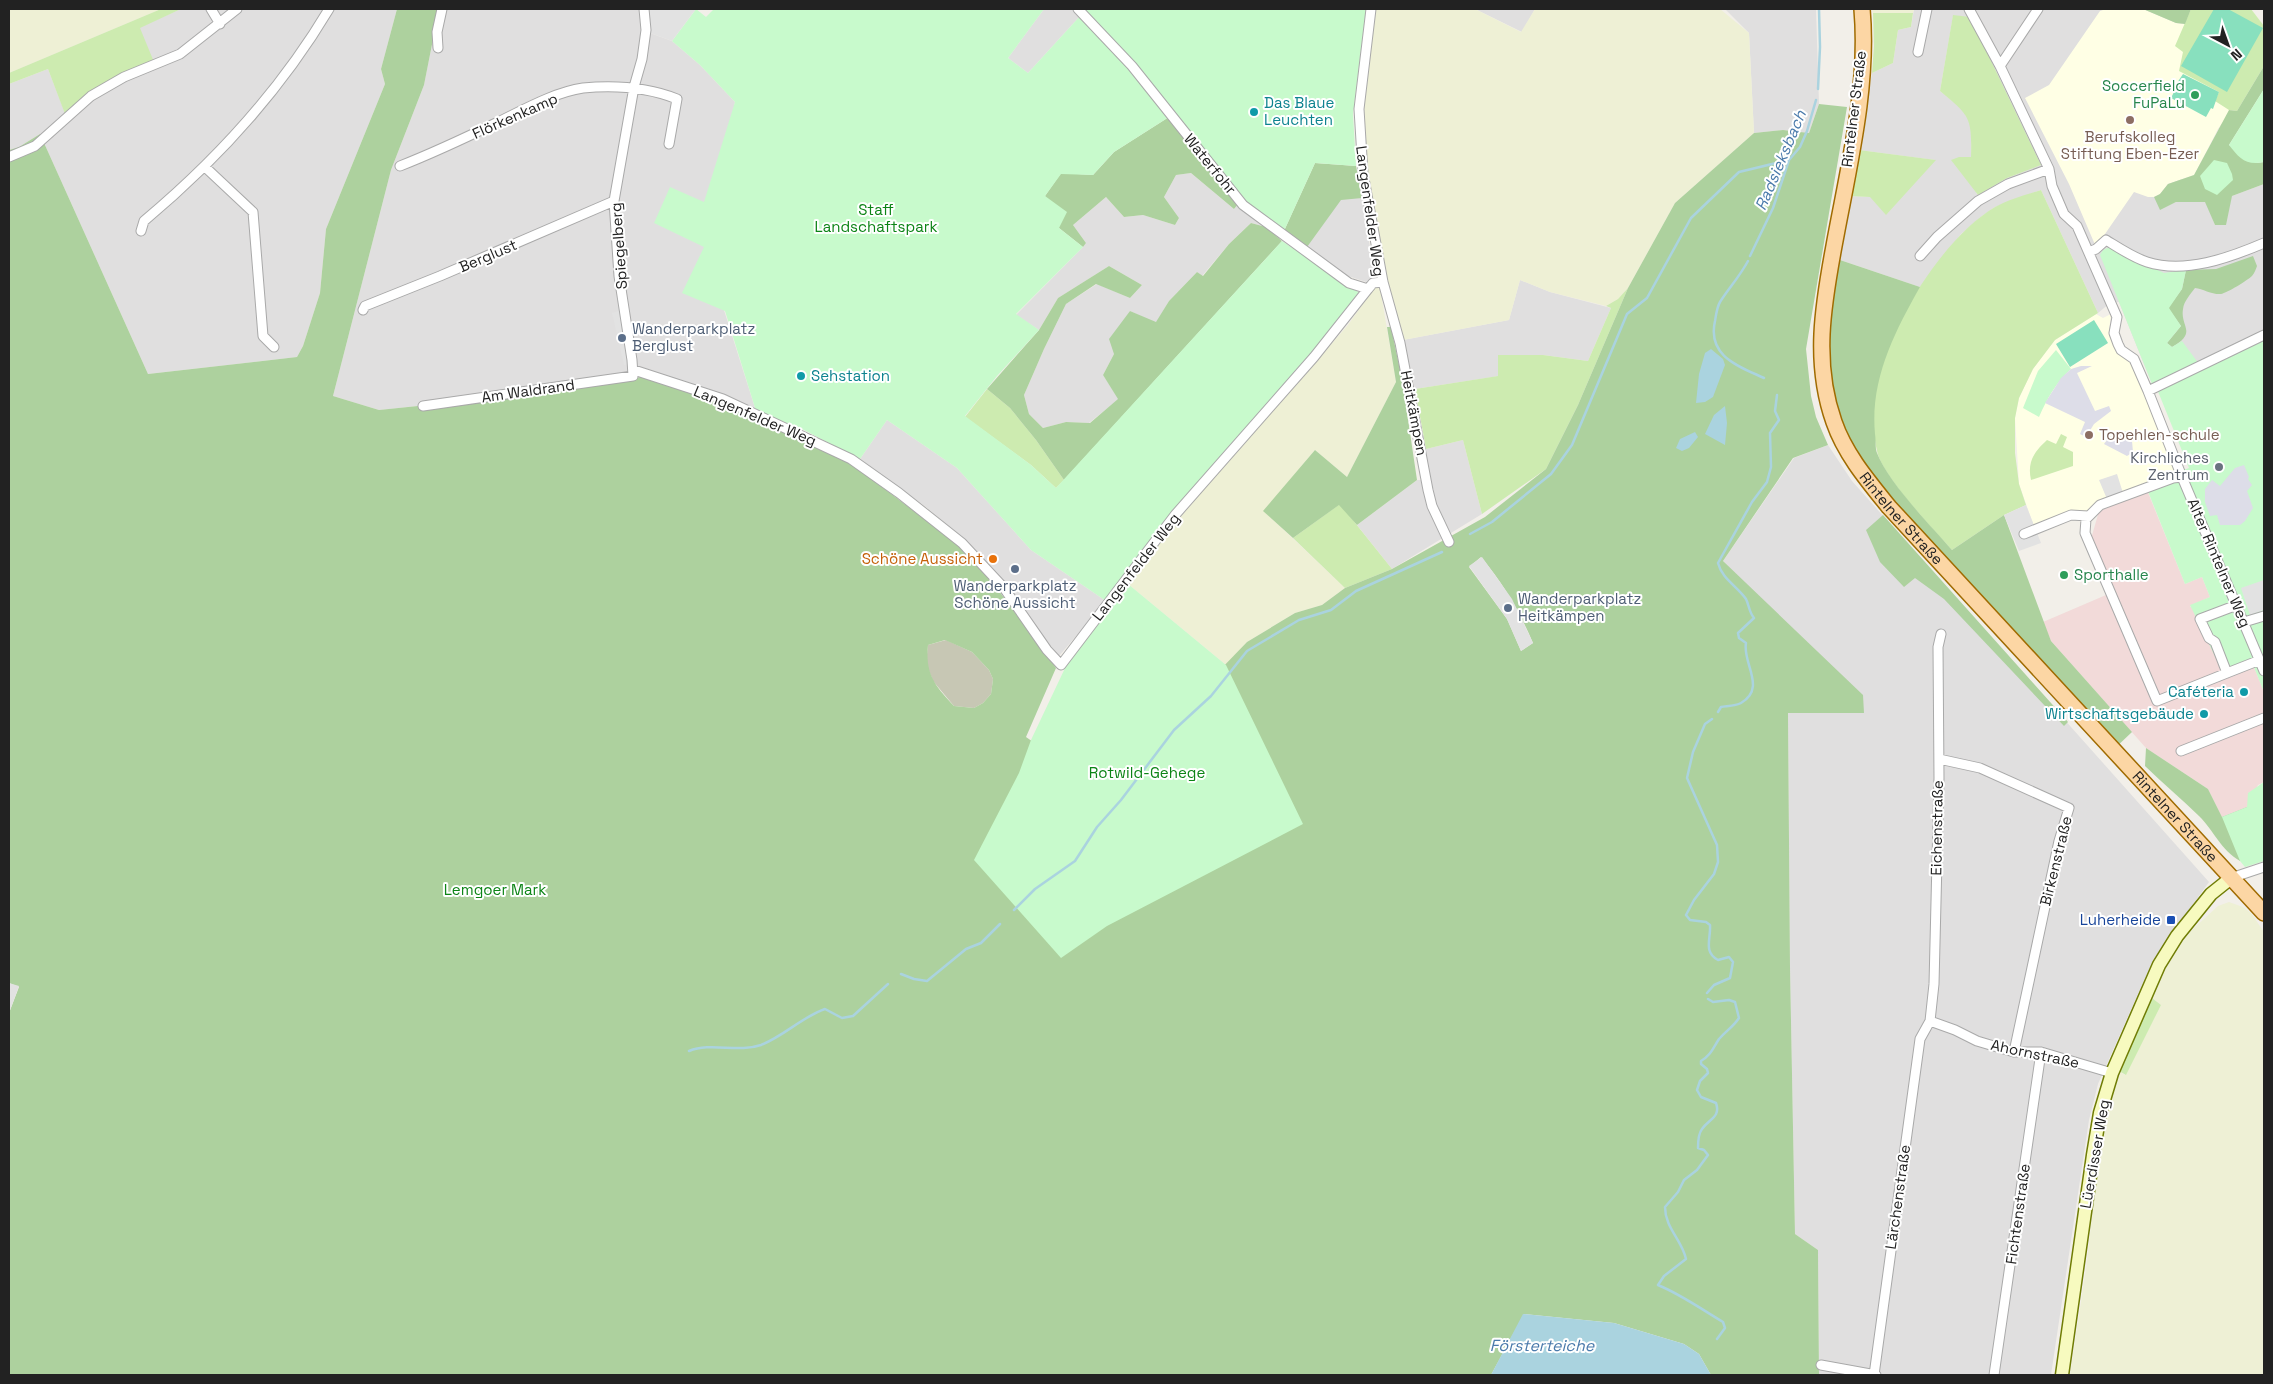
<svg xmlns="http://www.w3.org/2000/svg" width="2273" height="1384" viewBox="0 0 2273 1384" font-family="'Space Grotesk',sans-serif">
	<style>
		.residential { fill: #e0dfdf; fill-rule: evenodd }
		.commercial { fill: #f2dad9 }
		.education { fill: #ffffe5 }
		.construction { fill: #c7c7b4 }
		.farmland { fill: #eef0d5 }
		.grass { fill: #cdebb0 }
		.forest { fill: #add19e; fill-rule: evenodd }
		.park { fill: #c8facc }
		.pitch { fill: #88e0be }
		.parking { fill: #e2e2e2 }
		.plaza { fill: #dddde8 }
		.water { fill: #aad3df }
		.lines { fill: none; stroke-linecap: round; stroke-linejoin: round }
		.stream { stroke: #aad3df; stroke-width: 2.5 }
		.street-casing { stroke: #a9a9a9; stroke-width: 11 }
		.secondary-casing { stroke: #707d05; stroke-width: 15 }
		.primary-casing { stroke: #a06b00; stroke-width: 18 }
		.street { stroke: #fff; stroke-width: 9 }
		.secondary { stroke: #f7fabf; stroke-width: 12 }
		.primary { stroke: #fcd6a4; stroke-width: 15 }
		.leisure-dot { fill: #2e9e5b; stroke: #fff; stroke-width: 2 }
		.culture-dot { fill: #0f9aa8; stroke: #fff; stroke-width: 2 }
		.education-dot { fill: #8d6e63; stroke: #fff; stroke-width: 2 }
		.service-dot { fill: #5c6f8a; stroke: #fff; stroke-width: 2 }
		.worship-dot { fill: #6b7280; stroke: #fff; stroke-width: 2 }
		.food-dot { fill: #e8710a; stroke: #fff; stroke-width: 2 }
		.transit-dot { fill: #1a4fb4; stroke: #fff; stroke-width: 2 }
		.labels { text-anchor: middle; stroke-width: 4; stroke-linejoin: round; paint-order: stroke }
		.leisure-label { font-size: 15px; fill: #27864d; stroke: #fff; text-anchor: end }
		.culture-label { font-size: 15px; fill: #0d838f; stroke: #fff; text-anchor: start }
		.street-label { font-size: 15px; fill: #222; stroke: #fff }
		.education-label { font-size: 15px; fill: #785e54; stroke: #fff }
		.park-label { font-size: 15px; fill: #0c8416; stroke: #fff }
		.service-label { font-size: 15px; fill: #4e5e75; stroke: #fff; text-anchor: start }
		.worship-label { font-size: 15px; fill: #5b616d; stroke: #fff; text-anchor: end }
		.food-label { font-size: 15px; fill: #c56008; stroke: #fff; text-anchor: end }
		.transit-label { font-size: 15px; fill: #164399; stroke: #fff; text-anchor: end }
		.water-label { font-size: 16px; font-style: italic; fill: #4a7aab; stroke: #fff }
	</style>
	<rect width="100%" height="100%" fill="#f2efe9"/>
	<path class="residential" d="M181,9H397L381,69L385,84L326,229L320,293L303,346L297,357L148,374L40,134L19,147L9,150V84L48,69L65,113L140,27Z
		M439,9H647L650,33L672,41L700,65L735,102L704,247L756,411L505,397L379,410L333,396L391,170L424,85Z
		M1044,9H1075L1081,15L1028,73L1008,58Z
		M1475,9H1535L1522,32Z
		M1725,9H1816L1819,104L1809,133L1783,130L1754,133L1749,33Z
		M1914,9H2251L2264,26V66L2160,209L2176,202H2206L2215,225L2232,196L2264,184V332L2152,384L2119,302L2110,303L2098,313L2041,190L1995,207L1982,216L1961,234L1920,287L1837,259L1848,196L1870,197L1935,160L1859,150L1872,73L1893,63L1898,30L1911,27ZM1953,16L2040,165L2007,178L1977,194L1959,157H1971L1972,127L1965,111L1940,91Z
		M1356,166L1375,276L1366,282L1348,276L1284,231Z
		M1191,173L1234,209L1238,204L1266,227L1251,223L1229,244L1202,276L1197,272L1169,301L1156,323L1130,311L1114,354L1103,375L1119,399L1089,423L1066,422L1043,428L1029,414L1024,395L1044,349L1066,304L1097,284L1130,298L1142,285L1109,266L1058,298L1039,330L1016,315L1083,247L1086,243L1073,225L1106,197L1124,217L1143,215L1175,225L1179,218L1164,197L1176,175Z
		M1520,280L1550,292L1611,308L1588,361L1543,355H1498L1499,376L1415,389L1403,340L1509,320Z
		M887,420L957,468L1031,550L1106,601L1059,656L967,541L926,507L860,459Z
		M1463,440L1482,514L1392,569L1357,525L1417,480H1426V449Z
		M1828,445L1852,481L2209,882L2153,960L2098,1084L2089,1120L2051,1375H1819L1818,1250L1795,1234L1790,967L1788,713H1864L1723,561L1794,458Z"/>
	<path class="commercial" d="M2147,490L2185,584L2202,577L2210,597L2190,606L2251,660L2264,692V782L2258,785L2247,807L2222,817L2208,789L2146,748L2051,641L2043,622L2113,592L2091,539L2099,511Z"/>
	<path class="education" d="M2106,9H2143L2176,23L2185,24L2191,9H2251L2264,26V66L2218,129L2194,175L2168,184L2160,194L2154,197H2148L2134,192L2096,247L2069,184L2025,98L2049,85L2100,11Z
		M2096,314L2103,318L2111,314L2109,331L2121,356L2132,363L2178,472L2093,506L2086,512L2035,529L2019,484L2015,418L2019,398L2033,369L2055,340Z"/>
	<path class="construction" d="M946,640L972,652L989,670L993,679L991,694L983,703L974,708L954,706L933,681L926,663L928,645Z"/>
	<path class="farmland" d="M9,9H161L9,73Z
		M1374,9H1475L1521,32L1535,9H1720L1749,33L1754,133L1675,203L1628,288L1618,299L1606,306L1550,292L1520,280L1509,320L1403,340L1385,270L1367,168L1364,106Z
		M1872,9H1914L1913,13H1873Z
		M1375,287L1380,288L1396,382L1347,477L1315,450L1264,511L1345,588L1322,605L1295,613L1247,642L1226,665L1128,584L1187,509L1348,325Z
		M2229,902L2243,907L2251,913L2264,932V1375H2070L2087,1262L2098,1160L2106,1111L2113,1091L2119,1071L2125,1075L2161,1005L2152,998L2167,964L2180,941L2218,906Z"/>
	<path class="grass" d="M161,9H181L140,28L154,62L65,114L48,69L9,84V73Z
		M2191,9H2251L2264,26V66L2237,111L2229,110L2215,101L2219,92L2179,71L2183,52L2175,46Z
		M1873,13H1913L1911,27L1898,30L1893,63L1872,73L1874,46Z
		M1953,15L1970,17L2041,165L2007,178L1978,195L1951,160L1959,157H1971C1972,117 1970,116 1940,91Z
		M1859,150L1936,160L1886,215L1870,197L1848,196Z
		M2041,190L2098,313L2055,340L2033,369L2019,398L2015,418V453L2019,484L2026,505L2004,515L1952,550C1934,530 1882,476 1877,451C1872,430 1872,404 1877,383C1889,325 1944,237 1995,207C2009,199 2025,195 2041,190Z
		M1628,288L1578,405L1546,469L1482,514L1463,440L1426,449L1415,389L1498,376V355H1543L1588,361L1611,308L1606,306L1618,299Z
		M987,389L1010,408L1036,440L1064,480L1056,488L1031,465L965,417Z
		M2061,434L2067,437L2063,447L2073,452V466L2031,480C2027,462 2034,452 2047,440L2056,444Z
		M1340,504L1392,569L1345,588L1293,538Z
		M2152,998L2161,1005L2126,1075L2119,1071Z"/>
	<path class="forest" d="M397,9H439L424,85L391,170L333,396L379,410L505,397L641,377L756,411L849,462L960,546L999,591L1056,668L1026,737L1103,791L1247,642L1295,613L1322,605L1345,588L1392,569L1485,517L1546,469L1578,405L1628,288L1675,203L1754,133L1783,130L1809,133L1819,104L1847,107L1806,349L1811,396L1816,417L1828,445L1793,458L1723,561L1863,695L1864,713H1788L1790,967L1795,1234L1818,1250L1819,1375H1711L1699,1354L1684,1344L1614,1323L1524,1314L1491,1375H9V1013L19,987L9,983V150L19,147L40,134L148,374L297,357L303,346L320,293L326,229L385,84L381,69ZM1481,557C1503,583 1520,612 1533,643L1521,651L1507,619L1469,567ZM945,640L972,652L989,670L993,679L991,694L983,703L974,708L954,706C935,686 925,674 928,645Z
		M2143,9H2191L2185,24L2176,23Z
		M2264,66V89L2229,145L2257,163L2264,162V184L2232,196L2226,225H2215L2205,202H2176L2160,210L2154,197L2160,194L2168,184L2194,175L2229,110L2237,111Z
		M1169,117L1238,204L1234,209L1191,173L1176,175L1164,197L1179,218L1175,225L1143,215L1124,217L1106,197L1073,225L1086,243L1083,247L1059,228L1045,196L1061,173L1093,175L1114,152Z
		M1315,163L1356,166L1362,198L1341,200L1307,247L1284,231Z
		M1251,223L1266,227L1282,241L1064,480L1036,440L1010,408L987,389L1039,330L1058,298L1109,266L1142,285L1130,298L1096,284L1066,304L1044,349L1024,395L1029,414L1043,428L1066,422L1090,423L1118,399L1103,375L1114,354L1109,339L1130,311L1156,322L1169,301L1197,272L1203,276L1229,244Z
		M2253,256L2257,266C2256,269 2254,274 2252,276C2248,280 2227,293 2221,294C2213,295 2203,289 2195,288C2190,295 2184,301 2183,309C2180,327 2198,332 2172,347L2167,343L2181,326L2168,308L2182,289L2186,270L2216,269Z
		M1837,259L1920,287C1894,333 1870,380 1875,434C1876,440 1875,448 1877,453C1888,482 1931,526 1952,550L2004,515L2051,641L2132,732L2113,750C2064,695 2015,640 1966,585C1916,529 1855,473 1834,398C1821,351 1830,305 1837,259Z
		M1387,327H1391L1402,379L1417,480L1357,525L1339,505L1293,538L1263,511L1315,450L1347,477L1396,382Z
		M1883,515L2068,722L2064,726L1944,599L1915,578L1904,587L1880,562L1866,530Z
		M2146,748L2208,789L2222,817L2247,807L2263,852L2240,861C2221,850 2214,831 2199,816C2182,799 2162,783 2145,766Z"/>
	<path class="park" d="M696,9L706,17L714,9H1044L1008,58L1028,73L1081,15L1111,45L1169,117L1114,152L1093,175L1061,174L1045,196L1067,212L1059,228L1083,247L1016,314L1039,330L997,376L965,416L1031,465L1056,488L1282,241L1360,293L1327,336L1106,601L1031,550L957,468L887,420L860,459L802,429L756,411L725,311L682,293L704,247L654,223L670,187L704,202L735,102L700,65L672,41Z
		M1082,9H1366L1353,114L1356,166L1315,163L1284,231L1241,199Z
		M2264,89V162C2246,166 2239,158 2229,145Z
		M2214,160L2227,163L2232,174L2233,180L2217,195L2205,189L2200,176Z
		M2110,247L2164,273L2186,270L2182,289L2169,308L2181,326L2167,343L2172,347L2182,341L2199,364L2152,384L2100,255L2103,250Z
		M2264,337V692L2251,660L2222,671L2190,605L2210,597L2202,577L2185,584L2145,484L2189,468L2157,389Z
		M2056,350L2071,369C2056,382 2047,399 2039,417L2023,408L2038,371Z
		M1128,584L1226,665L1303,824L1107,926L1061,958L974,860L1019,773L1031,740L1066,666Z
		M2264,782V861L2245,867L2240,861L2222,817L2247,807L2248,793Z"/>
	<path class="pitch" d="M2214,9H2228L2263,28L2227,92L2181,66Z
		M2183,74L2219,92L2213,109L2211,108L2206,117L2171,98L2175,90L2173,89Z
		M2094,320L2108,343L2070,367L2056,344Z"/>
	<path class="parking" d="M647,9H696L672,41L650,33Z
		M622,310L631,364L624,365L612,313Z
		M2117,474L2123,493L2107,499L2099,480Z
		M2026,505L2041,543L2019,551L2004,515Z
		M1482,557L1512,599L1533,643L1521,651L1507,619L1469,566Z
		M2264,580V610L2250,615L2241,588Z
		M9,983L19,986L9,1013Z"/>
	<path class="plaza" d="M2081,366H2092L2077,373L2095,411L2109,406L2111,411L2094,424L2086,437L2080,434L2085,422L2045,403L2061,378L2071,369Z
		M2131,430L2133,452L2127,456L2104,444L2110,436L2114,438L2123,432Z
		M2244,465L2249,477L2248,479L2252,485L2247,491L2253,508L2245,521L2240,525H2220L2217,515L2210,516L2205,502V489L2212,480L2220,486L2235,468Z"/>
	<path class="water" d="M1711,349L1723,359L1725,365L1713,397L1705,402L1696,403L1699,374L1705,353Z
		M1725,406L1727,423L1725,445L1705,434L1714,415Z
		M1695,432L1698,437L1689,448L1682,451L1676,448L1680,439Z
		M1523,1314L1614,1323L1684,1344L1699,1354L1711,1375H1491Z"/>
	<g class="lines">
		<path class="stream" d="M1818,89L1820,47L1819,9
			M1750,256L1773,208L1789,160L1800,147L1807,131L1816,100
			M1748,261C1740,276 1729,288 1720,302C1717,307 1716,315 1715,321C1707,356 1738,366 1764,378
			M1470,534L1492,522L1551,474L1572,445L1627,314L1647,298L1691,218L1739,172L1789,160
			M1718,712L1721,707C1727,706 1736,706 1741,703C1767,688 1742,663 1746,643L1739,638L1738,633L1754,618C1749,612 1749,605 1746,599C1737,586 1722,579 1718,563L1752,502L1767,482L1771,467L1770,433L1779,420L1775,411L1777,395
			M1014,910L1035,889L1075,861L1097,827L1121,800L1174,730L1211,696L1247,651L1299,620L1331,610L1356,591L1442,552
			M901,974L914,979L927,981L966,949L981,943L1000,924
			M1707,993L1714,985L1730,978L1733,962L1729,957L1718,960C1703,952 1711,939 1710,925L1706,922L1690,920L1686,915L1694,900L1714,874L1718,862L1717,845L1687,778L1693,752L1705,724L1712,719
			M1708,999L1713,1002L1729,1000L1735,1002L1739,1018C1733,1027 1726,1031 1719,1039C1713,1048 1711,1055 1701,1061V1064L1707,1069L1708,1073L1700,1081L1697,1090L1701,1097L1716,1103C1721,1117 1709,1119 1702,1129C1698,1134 1698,1142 1698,1148L1704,1150L1708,1155L1697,1170L1684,1180L1678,1192L1665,1207C1665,1228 1682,1240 1686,1259L1664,1276L1658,1285C1682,1295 1701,1309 1723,1322L1725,1328L1717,1339
			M689,1051C711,1042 738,1053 761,1045C784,1036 802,1017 825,1009L842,1018L853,1016L888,984"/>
		<defs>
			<path id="street" d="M211,9L220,24
				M1078,9L1132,66L1243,205L1349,283L1368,289
				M1371,9L1359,109L1363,173L1383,282L1400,343L1428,490L1432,506L1449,542
				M1969,9L2000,66L2049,169L2052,186L2064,214L2077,226L2117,317L2114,333L2118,344L2121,350L2134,359L2148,391L2182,477L2264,671
				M438,48L437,32L442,9
				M1918,52L1927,9
				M2000,66L2038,9
				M9,157L35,146L91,96L124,77L180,54L237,9
				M400,166C433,153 465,138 498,122C523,110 555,92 583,88C615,85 647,87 677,99L669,144
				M205,167L253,212L263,336L274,347
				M141,231L144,221C217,160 280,91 329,9
				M2089,252L2096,249L2106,240C2119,248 2132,257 2147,262C2185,274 2229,258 2264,243
				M1920,256L1937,237L1978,201L2008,184L2049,169
				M363,310L365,306L440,276L614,201
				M634,370L723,399L851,459L899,493L962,543L1004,588L1047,650L1061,665L1175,515L1314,357L1368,289L1373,283L1383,282
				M2148,391L2264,335
				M423,406L633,376L632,360L619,276L614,201L634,87L642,59L646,30L644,9
				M2182,477L2173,478L2100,505L2086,519L2085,533L2157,701L2227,673
				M2024,534L2071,515L2088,516
				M2237,605L2200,619L2209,638L2215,642L2227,673L2260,660
				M2244,622L2264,616
				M2181,751L2264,718
				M1939,759L1980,768L2069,808L2059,841L2014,1052
				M2231,878L2264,867
				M1930,1021L1955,1030L1977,1041L2014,1052H2041L2112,1073
				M1821,1365L1876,1375
				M1874,1375L1920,1039L1930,1021L1934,984L1939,778L1938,647L1941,634
				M1994,1375L2041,1052"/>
			<path id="secondary" d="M2062,1375L2093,1155L2100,1113L2112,1073L2159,965L2177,936L2211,894L2231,878"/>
			<g id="primary">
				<path id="s1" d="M1862,9C1869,87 1848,169 1834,246C1823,305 1813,363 1834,422C1845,454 1868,481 1889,507L2264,913"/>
			</g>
		</defs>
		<use href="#street" class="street-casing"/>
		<use href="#secondary" class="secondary-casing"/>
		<use href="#primary" class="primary-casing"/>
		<use href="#street" class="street"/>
		<use href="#secondary" class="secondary"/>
		<use href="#primary" class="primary"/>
	</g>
	<g class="leisure-dot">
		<circle cx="2195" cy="95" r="5"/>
		<circle cx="2064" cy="575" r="5"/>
	</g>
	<g class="culture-dot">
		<circle cx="1254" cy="112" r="5"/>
		<circle cx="801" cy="376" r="5"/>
		<circle cx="2244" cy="692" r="5"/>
		<circle cx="2204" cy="714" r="5"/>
	</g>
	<g class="education-dot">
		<circle cx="2130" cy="120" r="5"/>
		<circle cx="2089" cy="435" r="5"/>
	</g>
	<g class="service-dot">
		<circle cx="622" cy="338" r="5"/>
		<circle cx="1015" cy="569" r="5"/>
		<circle cx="1508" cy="608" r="5"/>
	</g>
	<circle class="worship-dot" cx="2219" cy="467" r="5"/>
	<circle class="food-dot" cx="993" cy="559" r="5"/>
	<rect class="transit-dot" x="2166" y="915" width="10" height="10" rx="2.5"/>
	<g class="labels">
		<g class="leisure-label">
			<text x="2185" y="91">Soccerfield<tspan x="2185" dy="17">FuPaLu</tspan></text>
			<text x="2074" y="580" text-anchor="start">Sporthalle</text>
		</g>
		<g class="culture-label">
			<text x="1264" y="108">Das Blaue<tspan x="1264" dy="17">Leuchten</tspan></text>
			<text x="811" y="381">Sehstation</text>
			<text x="2234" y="697" text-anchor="end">Caféteria</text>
			<text x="2194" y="719" text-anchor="end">Wirtschaftsgebäude</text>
		</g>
		<g class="street-label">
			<text transform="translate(1854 109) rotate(-83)" y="5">Rintelner Straße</text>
			<text transform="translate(515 116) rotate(-24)" y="5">Flörkenkamp</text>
			<text transform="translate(1210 164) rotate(51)" y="5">Waterfohr</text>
			<text transform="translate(1370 211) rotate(82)" y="5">Langenfelder Weg</text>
			<text transform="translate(619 246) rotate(-94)" y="5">Spiegelberg</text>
			<text transform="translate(488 256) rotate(-23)" y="5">Berglust</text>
			<text transform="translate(528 391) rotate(-8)" y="5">Am Waldrand</text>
			<text transform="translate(1414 413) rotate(79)" y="5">Heitkämpen</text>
			<text transform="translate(755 416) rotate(23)" y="5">Langenfelder Weg</text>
			<text dy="5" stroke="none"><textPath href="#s1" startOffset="536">Rintelner Straße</textPath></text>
			<text transform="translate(2219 563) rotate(67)" y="5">Alter Rintelner Weg</text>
			<text transform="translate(1136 567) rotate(-52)" y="5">Langenfelder Weg</text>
			<text dy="5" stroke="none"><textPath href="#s1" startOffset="941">Rintelner Straße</textPath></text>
			<text transform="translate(1937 828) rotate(-89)" y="5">Eichenstraße</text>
			<text transform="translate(2056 861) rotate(-76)" y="5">Birkenstraße</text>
			<text transform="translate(2035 1054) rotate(12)" y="5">Ahornstraße</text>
			<text transform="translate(2095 1154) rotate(-80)" y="5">Lüerdisser Weg</text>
			<text transform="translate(1898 1197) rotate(-82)" y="5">Lärchenstraße</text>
			<text transform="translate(2018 1214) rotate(-82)" y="5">Fichtenstraße</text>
		</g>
		<g class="education-label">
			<text x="2130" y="142">Berufskolleg<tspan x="2130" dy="17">Stiftung Eben-Ezer</tspan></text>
			<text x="2099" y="440" text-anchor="start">Topehlen-schule</text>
		</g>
		<g class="park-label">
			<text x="876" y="215">Staff<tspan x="876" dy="17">Landschaftspark</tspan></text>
			<text x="1147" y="778">Rotwild-Gehege</text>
			<text x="495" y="895">Lemgoer Mark</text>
		</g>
		<g class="service-label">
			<text x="632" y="334">Wanderparkplatz<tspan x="632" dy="17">Berglust</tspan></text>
			<text x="1015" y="591" text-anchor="middle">Wanderparkplatz<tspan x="1015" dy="17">Schöne Aussicht</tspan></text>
			<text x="1518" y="604">Wanderparkplatz<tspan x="1518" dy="17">Heitkämpen</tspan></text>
		</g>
		<g class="worship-label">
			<text x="2209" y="463">Kirchliches<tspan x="2209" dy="17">Zentrum</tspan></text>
		</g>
		<g class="food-label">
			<text x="983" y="564">Schöne Aussicht</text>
		</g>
		<g class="transit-label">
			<text x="2161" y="925">Luherheide</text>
		</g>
		<g class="water-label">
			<text transform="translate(1780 160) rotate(-67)" y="6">Radsieksbach</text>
			<text x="1542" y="1351">Försterteiche</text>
		</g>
	</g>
	<rect width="2273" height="1384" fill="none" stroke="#222222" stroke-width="20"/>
	<g transform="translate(2228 45) rotate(139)" stroke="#ffffff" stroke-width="4" paint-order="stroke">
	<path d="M0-4L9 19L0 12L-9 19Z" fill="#222222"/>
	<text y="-8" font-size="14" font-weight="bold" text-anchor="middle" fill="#222222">N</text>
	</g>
</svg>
